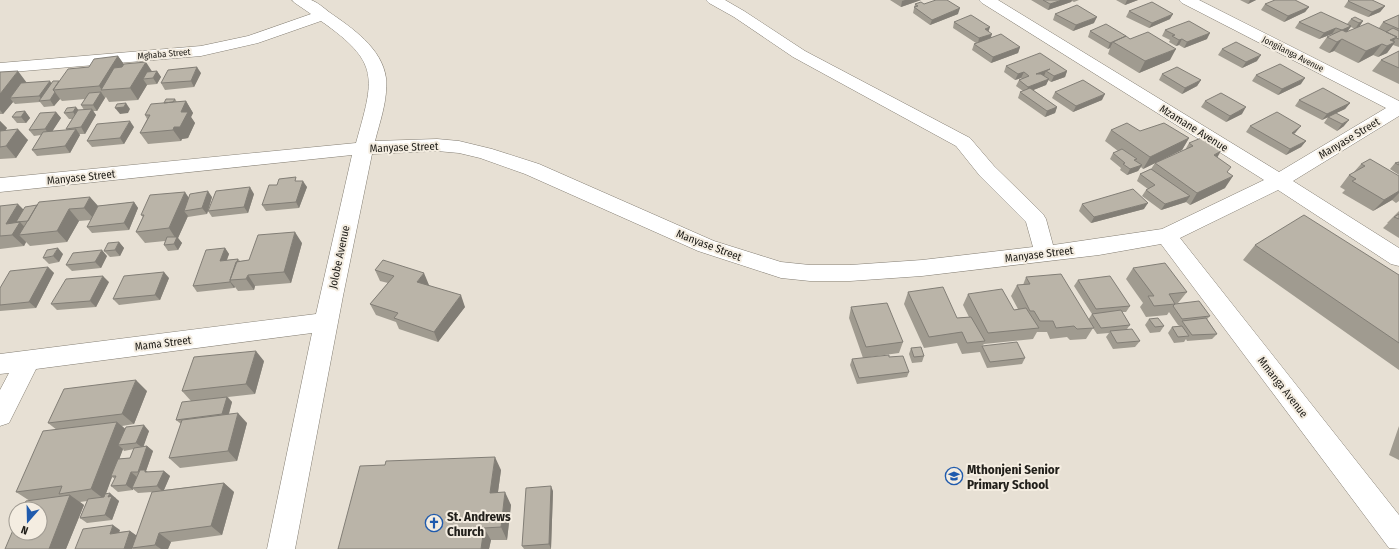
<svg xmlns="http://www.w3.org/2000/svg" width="1399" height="549" viewBox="0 0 1399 549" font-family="'Fira Sans Condensed',sans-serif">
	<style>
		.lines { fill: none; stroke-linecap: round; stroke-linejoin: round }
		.minor-casing { stroke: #847e73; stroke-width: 1 }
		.minor { fill: #fff; fill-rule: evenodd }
		.wall { fill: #a09b90; fill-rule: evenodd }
		.shaded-wall { fill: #827e76 }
		.building { fill: #bab4a8; stroke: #827e76 }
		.labels { text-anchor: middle; stroke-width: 4; stroke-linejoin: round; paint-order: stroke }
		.far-street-label { font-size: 9px; fill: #22201b; stroke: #f4ede1 }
		.street-label { font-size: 11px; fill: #22201b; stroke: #f4ede1 }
		.near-poi-label { font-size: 13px; font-weight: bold; fill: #22201b; stroke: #f4ede1; text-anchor: start }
	</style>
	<rect width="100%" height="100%" fill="#e7e0d4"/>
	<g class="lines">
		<defs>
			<path id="minor" d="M292,0C298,0 306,0 311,0C317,2 324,8 329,12C352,28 382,48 386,78C388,100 380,121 375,141L437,139L459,141L492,149L539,164L714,241L781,262L810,265H850L922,260L1033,247L1026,222L980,176L956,146L793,57L734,17L709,3L706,0H725L744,11L805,51L970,138L994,166L1043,214L1046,219L1053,245L1162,229L1264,180L982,3L979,0H998L1279,172L1386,108L1182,3L1179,0H1199L1399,101V116L1293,181L1399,248V266L1391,264L1278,190L1180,238L1399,515V549L1389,548L1161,244L1099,255L922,276L850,281H810L781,278L698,251L525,174L480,158L459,153L437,151L372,154L343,296L295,549H267L312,333L36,369L9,423L0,426V390L9,373L0,374V354L316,314L352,155L0,192V178L356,143C374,78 381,63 321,21L258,43L201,56L0,73V63L201,46L248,36L311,14L295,3Z"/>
		</defs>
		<use href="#minor" class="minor-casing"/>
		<use href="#minor" class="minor"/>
	</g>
	<path class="wall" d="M890,0H921L901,7Z
		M1031,0H1079L1074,2L1072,1L1071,2L1048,10Z
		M1116,0H1138L1125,5Z
		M1240,0H1256L1248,4Z
		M1348,1L1385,6L1380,12L1368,17L1344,7Z
		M915,4H924L958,14L930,25L913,13Z
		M1265,4L1309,7L1305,12L1284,22L1261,10Z
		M1129,11L1170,19L1149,28L1126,17Z
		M1055,14L1094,23L1073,31L1053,20Z
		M1399,15V47L1393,45L1387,53L1378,57L1373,55L1358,63L1334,51L1329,53L1319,48L1327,37L1333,34H1332L1319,39L1295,28L1299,22L1347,24L1351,19L1363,21L1359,27L1379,28L1383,22ZM1351,27L1355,29L1347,32Z
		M954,22L988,32L991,38L1020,47L1018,53L991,63L972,50L974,44L976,43L953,28Z
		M1165,30L1207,39L1184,48L1179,45L1176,46L1169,42L1170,40L1162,36Z
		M1090,31L1130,39L1170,60L1139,73L1108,54L1110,48L1108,49L1088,37Z
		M1222,49L1257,61L1242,68L1218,55Z
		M1399,51V84L1372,71L1381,60Z
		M118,56L124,65L152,71H157L161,77L157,84L147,85L138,100L109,102L106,97L105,98L97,111H93L96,115L85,134H79L80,135L70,153L37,156L32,150L41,135L34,136L29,130L56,112L61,118L52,131L67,130L66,129L72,119H69L64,113L78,110H84L81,105L85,99L62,101L60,99L54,106L44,107L40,102L15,104L13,102L3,114H0V72L27,83H51L59,81L89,67Z
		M1006,66L1067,71L1065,77L1051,82L1048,80L1046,85L1033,90L1057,107L1055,113L1045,117L1018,98L1020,92L1023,91L1016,86L1019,80L1022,78H1021L1015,80L1004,72Z
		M201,73L194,87L165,90L161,83Z
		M1162,74L1201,80L1197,86L1182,94L1159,80Z
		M1256,75L1301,84L1278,95L1252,81Z
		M1055,92L1102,100L1073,112L1052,98Z
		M175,99L177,102L186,101L193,113L191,117L195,123L188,138L182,139L181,141L148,144L140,133L147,119L145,115L164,103Z
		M1299,100L1350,103L1345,109L1336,113L1344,126L1337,131L1324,123L1328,117L1331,116L1322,120L1295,106Z
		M1205,101L1242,114L1226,122L1201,107Z
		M25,111L30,118L26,123H17L12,117Z
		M0,121L7,128L5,130L28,140L16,158L0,159Z
		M1250,126L1296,132L1294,134L1306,141L1301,147L1286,155L1246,132Z
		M134,127L124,144L92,147L87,141Z
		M1111,130L1140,131L1189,138L1182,150L1157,162L1185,150L1189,143L1217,157L1227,172L1225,188L1190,205L1186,202L1161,210L1142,196L1146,190L1148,189L1137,181L1140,174L1151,169L1155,163L1143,169L1141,167L1138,171L1127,175L1120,170L1121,168L1110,159L1113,153L1118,151L1105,141Z
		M1399,162V175L1390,169L1395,163Z
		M1361,164L1399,176V201L1396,203L1392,200L1373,211L1342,193L1345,190L1340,187L1349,175L1353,173Z
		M298,181L307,187L299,208L266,211L262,205L277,185Z
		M254,194L248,213L212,217L208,211Z
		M212,197L207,214L188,217V216L178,238L182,243L178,250L168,251L164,245L165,241L145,243L136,232L143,217L141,215L189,198Z
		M134,202L138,208L129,230L92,233L87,227L91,220L79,221L67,242L30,246L26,242L24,246L0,249V206L23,210L98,206Z
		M1082,204L1144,209L1091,223L1079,211Z
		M1399,211V238L1383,228L1388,223H1387Z
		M119,242L124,248L120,256L110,257L104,251Z
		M302,243L291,283L255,286L254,290L238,291L235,287L234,288L197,292L193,286L225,248L229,254L227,260L238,259L240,261L249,260Z
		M1255,245L1399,275V370L1243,260Z
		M63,254L59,262L49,264L43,258Z
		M107,256L101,268L72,271L66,265Z
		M48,267L54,273L36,308L0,311V288Z
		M1133,268L1187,292L1178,303L1175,304L1210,316L1207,319L1217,334L1212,339L1187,341L1186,339L1184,342L1174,343L1168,333L1172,327L1178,326L1180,325H1178L1169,312L1167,315L1146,317L1140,307L1143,303L1126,279Z
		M375,270L429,285L465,307L438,342L399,329L396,322L376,315L370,304L388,283L380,281Z
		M1026,277L1088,320L1092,314L1074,286L1078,280L1130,306L1126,312H1122L1130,325L1127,329L1140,341L1135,347L1113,349L1106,337L1109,333L1097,334L1093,328L1086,339L1070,340L1067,337L1050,339L1047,332H1037L1033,339L984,344L982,346L1025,358L1022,364L987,368L980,352L962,354L957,343L924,348L904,304L908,292L957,318L969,317L963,305L968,294L1014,310L1018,309L1011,296L1017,285H1023Z
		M169,278L160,300L119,305L113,299Z
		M109,282L96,307L57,310L51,304Z
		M851,307L903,342L899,353L863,358L849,318Z
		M1149,319L1164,326L1160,332L1150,333L1145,325Z
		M911,348L924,356L922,362L912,363L909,354Z
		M889,357L909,372L907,377L857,384L850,365L852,359Z
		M264,361L255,394L228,397L232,402L229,414L247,423L237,461L180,468L169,458L181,424L176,420L191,401L182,391Z
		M147,391L134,424L122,426L125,429L149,431L143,446H147L153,451L146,471L148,472L164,471L170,476L164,490L224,483L234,492L222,535L171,542L168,549H133L132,548V549H75L120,530L119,532L130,531L137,536L152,492L138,493L133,489V490L118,492L111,486L115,479L112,477L106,493L116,498V499L119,501L112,520L87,523L80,518L87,501L80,502L84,505L66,549H5L30,501L16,492L57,430L48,423ZM123,449L124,451L134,449L130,458L119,459Z
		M1399,426V460L1389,455Z
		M501,470L498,492L511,505L507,540H491L489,549H338Z
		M553,491L551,549H524L522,546Z"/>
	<path class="shaded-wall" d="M905,0H921L901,7L902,1Z
		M1062,0H1072L1071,2L1048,10L1050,4Z
		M1127,0H1138L1125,5Z
		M1250,0H1256L1248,4Z
		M1385,6L1380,12L1368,17L1372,12Z
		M1309,7L1305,12L1284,22L1288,16Z
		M960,8L958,14L930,25L932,20Z
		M1173,14L1170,19L1149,28L1152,23Z
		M1097,17L1094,23L1073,31L1076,25Z
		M1363,21L1359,27L1355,29L1359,23Z
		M1351,26L1347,32L1338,36L1342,30Z
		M990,27L988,33L985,29Z
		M1336,28L1332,34L1319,39L1324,33Z
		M1210,33L1207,39L1184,48L1187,42Z
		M992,34L990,40L978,44L979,38Z
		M1127,37L1113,42L1110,48L1108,49L1110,43Z
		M1397,37L1391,44L1395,42L1387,53L1378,57L1387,46L1390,40Z
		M1182,39L1179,45L1176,46L1179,40Z
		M1342,39L1334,51L1329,53L1337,42Z
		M1382,44L1373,55L1358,63L1366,51Z
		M1020,47L1018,53L991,63L993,57Z
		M1176,49L1170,60L1139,73L1145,61Z
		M1261,55L1257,61L1242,68L1246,62Z
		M118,56L126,67L102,90L99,86Z
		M146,62L153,73L143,79L147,85L138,100L130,88Z
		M197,67L201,73L194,87L191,81Z
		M1050,69L1046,71L1044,76L1036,74Z
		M18,71L27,83L10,98L13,102L3,114L0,110V94Z
		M157,71L161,77L157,84L153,78Z
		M1067,71L1065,77L1051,82L1054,76Z
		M1024,72L1021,78L1015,80L1018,74Z
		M1305,78L1301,84L1278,95L1282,89Z
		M1049,79L1046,85L1026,93L1028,87Z
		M1201,80L1197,86L1182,94L1185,88Z
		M50,81L54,87L42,100L39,96Z
		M55,92L60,99L54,106L50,100Z
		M101,92L105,98L97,111L93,105Z
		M1105,94L1102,100L1073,112L1076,106Z
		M186,101L193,113L191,117L195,123L188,138L182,139L181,141L173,130Z
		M126,103L130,109L128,113L120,114L115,108Z
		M1350,103L1345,109L1322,120L1327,114Z
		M76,107L81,113L77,118L73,112Z
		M1057,107L1055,113L1045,117L1047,111Z
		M1246,107L1242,114L1226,122L1230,116Z
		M92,109L96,115L85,134L81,127Z
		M25,111L30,118L26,123L21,117Z
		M56,112L61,118L50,135L45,129Z
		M1349,120L1344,126L1337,131L1342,124Z
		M0,121L7,128L0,138Z
		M130,121L134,127L124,144L120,138Z
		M1301,126L1296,132L1288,139L1292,133Z
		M18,129L28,140L16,158L6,146Z
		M76,129L80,135L70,153L65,146Z
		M1189,138L1182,150L1143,169L1150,157Z
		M1306,141L1301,147L1286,155L1290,149Z
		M1221,151L1214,163V155Z
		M1142,165L1138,171L1127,175L1130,169Z
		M1233,176L1225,188L1190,205L1197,193Z
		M303,181L307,187L299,208L296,202Z
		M250,187L254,194L248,213L244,207Z
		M208,191L212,197L207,214L202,208Z
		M1399,191V193L1392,200L1373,211L1384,200Z
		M185,192L193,204L184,211L188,216L178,238L182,243L178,250L174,244L176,239L169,228Z
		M1190,196L1186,202L1161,210L1165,204Z
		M90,197L100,208L94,219L84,208Z
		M134,202L138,208L129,230L124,223Z
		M1148,203L1144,209L1091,223L1094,217Z
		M18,204L29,215L16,222L18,224L20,222L31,234L19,235L26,242L24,246L12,235L6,224Z
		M69,209L79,221L67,242L57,231Z
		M295,232L302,243L291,283L284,272Z
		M119,242L124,248L120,256L115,250Z
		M58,248L63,254L59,262L53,256Z
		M225,248L229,254L224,267L220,261Z
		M102,250L107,256L101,268L95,262Z
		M48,267L54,273L36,308L29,302Z
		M164,272L169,278L160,300L155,295Z
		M424,273L429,285L422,293L417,282Z
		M248,275L255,286L254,290L246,279Z
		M103,276L109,282L96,307L90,301Z
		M230,281L235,287L234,288L230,282Z
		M461,295L465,307L438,342L434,332Z
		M256,351L264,361L255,394L246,384Z
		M136,380L147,391L134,424L122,414Z
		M227,397L232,402L227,420L222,414Z
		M238,413L247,423L237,461L228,451Z
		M117,422L129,432L118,445L123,449L113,476H111L112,477L104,499L91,489Z
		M144,425L149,431L143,448L136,443Z
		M147,446L153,451L146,471L152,475L144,477L138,472Z
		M495,457L501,470L496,506L490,493Z
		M164,471L170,476L163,492L157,486Z
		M131,472L137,477L132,488L133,489V490L126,485Z
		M224,483L234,492L222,535L211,526Z
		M551,486L553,491L551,549L549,544Z
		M505,492L511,505L507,540L501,527Z
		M110,493L119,501L112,520L105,515L108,497Z
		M70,495L84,505L66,549H49Z
		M113,525L120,530L117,538L110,534Z
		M484,528L491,540L489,549H481Z
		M130,531L137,536L132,549H124Z
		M159,533L171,542L168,549H161L155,545Z"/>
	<path class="building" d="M936,0H947L960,8L932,20L914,7L918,6L915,4L921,2L924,4Z
		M1043,0H1062L1050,4Z
		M1275,0H1295L1309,7L1288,16L1265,4Z
		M1349,0H1372L1385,6L1372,12L1348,1Z
		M1152,2L1173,14L1152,23L1129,11Z
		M1077,5L1097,17L1076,25L1055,14Z
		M1321,12L1351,26L1342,30L1336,28L1324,33L1299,22Z
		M971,15L990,27L985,29L992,34L979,38L954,22Z
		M1399,15V29L1383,22Z
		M1355,17L1363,21L1359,23L1351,19Z
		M1189,21L1210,33L1187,42L1182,39L1179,40L1172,36L1175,35L1165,30Z
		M1368,23L1397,37L1390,40L1395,42L1387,46L1382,44L1366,51L1342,39L1337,42L1327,37L1342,30L1346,32Z
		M1106,24L1126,36L1110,43L1090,31Z
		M1393,28L1399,31V39L1396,38L1397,37L1386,32Z
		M1148,32L1176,49L1145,61L1113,42L1126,36L1130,39Z
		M1001,34L1020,47L993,57L974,44Z
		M1236,42L1261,55L1246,62L1222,49Z
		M1399,51V68L1381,60Z
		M1040,53L1067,71L1054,76L1046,71L1050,69L1036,74H1041L1049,79L1028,87L1019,80L1029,76L1024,72L1018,74L1006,66Z
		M118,56L99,86L53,90L68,69L89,67L94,59Z
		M146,62L130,88L101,90L114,68L122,67L124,64Z
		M1280,64L1305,78L1282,89L1256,75Z
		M197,67L191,81L161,83L168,70Z
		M1177,67L1201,80L1185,88L1162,74Z
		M18,71L0,94V72Z
		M157,71L153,78L143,79L147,72Z
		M1083,80L1105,94L1076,106L1055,92Z
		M50,81L39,96L10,98L21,83Z
		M53,81H59L53,90L55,92L50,100L39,101Z
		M1030,88L1057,107L1047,111L1020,92Z
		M1323,88L1350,103L1327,114L1299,100Z
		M101,92L93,105H81L89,93Z
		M1221,93L1246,107L1230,116L1205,101Z
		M166,99H175L173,102L164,103Z
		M186,101L181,112H188L180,127H174L173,130L140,133L150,115H145L151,104Z
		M126,103L124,107L115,108L117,104Z
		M76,107L73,112L64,113L67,108Z
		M92,109L81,127L66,129L78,110Z
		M25,111L21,117H12L16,112Z
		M56,112L45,129L29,130L40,113Z
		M1277,112L1301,126L1292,133L1306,141L1290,149L1250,126Z
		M1336,113L1349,120L1342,124L1328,117Z
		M130,121L120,138L87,141L97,124Z
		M1127,123L1140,131L1164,123L1189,138L1150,157L1111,130Z
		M18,129L6,146L0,147V131Z
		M76,129L65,146L32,150L43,132Z
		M1201,138L1221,151L1214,155L1231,167L1227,172L1233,176L1197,193L1155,163L1193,146L1189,143Z
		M1122,149L1137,159L1134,160L1142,165L1130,169L1123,164L1125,163L1113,153Z
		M1370,159L1399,176V191L1384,200L1352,181L1356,179L1349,175L1365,166L1361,164Z
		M1399,162V165L1395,163Z
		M1151,169L1190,196L1165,204L1146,190L1155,185L1140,174Z
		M296,177L295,181H303L296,202L262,205L269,185H277L279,179Z
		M250,187L244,207L208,211L216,191Z
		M1133,189L1148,203L1094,217L1082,204Z
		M208,191L202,208L184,211L190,194Z
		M185,192L169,228L136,232L144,215H141L150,195Z
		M90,197L84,208L69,209L57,231L19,235L39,202Z
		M134,202L124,223L87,227L98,206Z
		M18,204L6,224L20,222L12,235L0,236V206Z
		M37,205L28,221L16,222L25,207Z
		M1399,214V219L1394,217Z
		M1304,215L1399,275V343L1255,245Z
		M295,232L284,272L248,275L246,279L230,280L236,262L249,260L258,235Z
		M167,237H177L174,244L164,245Z
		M119,242L115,250L104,251L108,243Z
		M58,248L53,256L43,258L47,250Z
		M225,248L220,261L238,259L230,280V282L193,286L206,250Z
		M102,250L95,262L66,265L73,253Z
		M383,260L424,273L417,282L461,295L434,332L394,318L398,313L370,304L394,276L375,270Z
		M1165,263L1187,292L1169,294L1175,304L1154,306L1148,296H1154L1133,268Z
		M48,267L29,302L0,305V288L10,271Z
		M164,272L155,295L113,299L124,276Z
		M1061,274L1094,328L1077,329L1074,326L1056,328L1053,321H1040L1034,311H1030L1017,285L1030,284L1026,277Z
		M103,276L90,301L51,304L66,279Z
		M1110,276L1130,306L1096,309L1078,280Z
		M943,287L957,318L971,317L985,341L967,343L962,332L929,337L908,292Z
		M1002,289L1014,310L1026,308L1039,328L988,333L968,294Z
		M1199,301L1210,316L1182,319L1173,306L1175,304Z
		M887,303L903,342L866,347L851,307Z
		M1121,310L1130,325L1101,328L1092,314Z
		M1158,318L1164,326L1155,327L1149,319Z
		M1206,318L1217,334L1192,335L1182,321Z
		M1182,326L1189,336L1178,337L1172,327Z
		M1132,329L1140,341L1117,343L1110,331Z
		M1017,342L1025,358L990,362L982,346Z
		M921,347L924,356L914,357L911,348Z
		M256,351L246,384L182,391L194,357Z
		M889,355V357L903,356L909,372L859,378L852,359Z
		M136,380L122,414L48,423L64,389Z
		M227,397L222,414L176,420L182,402Z
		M238,413L228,451L169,458L182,420Z
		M117,422L91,489L59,494L62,486L16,492L43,431Z
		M144,425L136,443L118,445L126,427Z
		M147,446L138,472H131L126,485L111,486L116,476H111L118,459L130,458L134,448Z
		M495,457L490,493L505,492L501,527L484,528L481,549H338L360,466L385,465L386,461Z
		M140,470H145V472L164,471L157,486L132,488Z
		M224,483L211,526L159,533L155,545L132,548L152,492Z
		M551,486L549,544L522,546L526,488Z
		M110,493L108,497L112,496L105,515L80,518L88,499L104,497L105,494Z
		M70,495L49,549H5L16,523V533H40V509H22L26,501Z
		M113,525L110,534L130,531L124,549H75L83,529Z"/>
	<defs>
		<symbol id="school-ring" viewBox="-11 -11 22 22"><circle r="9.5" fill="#f4ede1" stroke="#205bad" stroke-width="1.5"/><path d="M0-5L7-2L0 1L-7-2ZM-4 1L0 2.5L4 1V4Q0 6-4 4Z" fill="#205bad"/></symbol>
		<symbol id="church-ring" viewBox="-11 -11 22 22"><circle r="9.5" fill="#f4ede1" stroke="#205bad" stroke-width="1.5"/><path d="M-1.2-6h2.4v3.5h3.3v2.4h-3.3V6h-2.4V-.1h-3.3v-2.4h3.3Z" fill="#205bad"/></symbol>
	</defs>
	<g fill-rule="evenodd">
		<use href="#school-ring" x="944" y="466" width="20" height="20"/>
		<use href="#church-ring" x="424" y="513" width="20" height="20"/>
	</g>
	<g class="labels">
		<g class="far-street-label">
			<text transform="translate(164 54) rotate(-5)" y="3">Mghaba Street</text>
			<text transform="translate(1293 54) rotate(27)" y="3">Jongilanga Avenue</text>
		</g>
		<g class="street-label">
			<text transform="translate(1194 128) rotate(32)" y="4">Mzamane Avenue</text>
			<text transform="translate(1349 138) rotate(-31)" y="4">Manyase Street</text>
			<text transform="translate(404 147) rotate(-2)" y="4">Manyase Street</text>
			<text transform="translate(81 177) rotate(-6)" y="4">Manyase Street</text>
			<text transform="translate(709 245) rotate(21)" y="4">Manyase Street</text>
			<text transform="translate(1039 254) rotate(-7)" y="4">Manyase Street</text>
			<text transform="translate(339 257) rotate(-78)" y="4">Jolobe Avenue</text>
			<text transform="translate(163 343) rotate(-7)" y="4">Mama Street</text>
			<text transform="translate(1283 387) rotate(52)" y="4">Mmanga Avenue</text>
		</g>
		<g class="near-poi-label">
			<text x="967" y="474">Mthonjeni Senior<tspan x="967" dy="15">Primary School</tspan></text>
			<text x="447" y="521">St. Andrews<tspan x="447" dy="15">Church</tspan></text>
		</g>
	</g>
	<g transform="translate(28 521) rotate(200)"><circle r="19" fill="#f4ede1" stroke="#a09b92"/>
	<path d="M0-3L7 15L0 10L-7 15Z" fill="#205bad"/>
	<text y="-6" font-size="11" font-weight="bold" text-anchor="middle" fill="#22201b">N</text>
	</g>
</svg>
